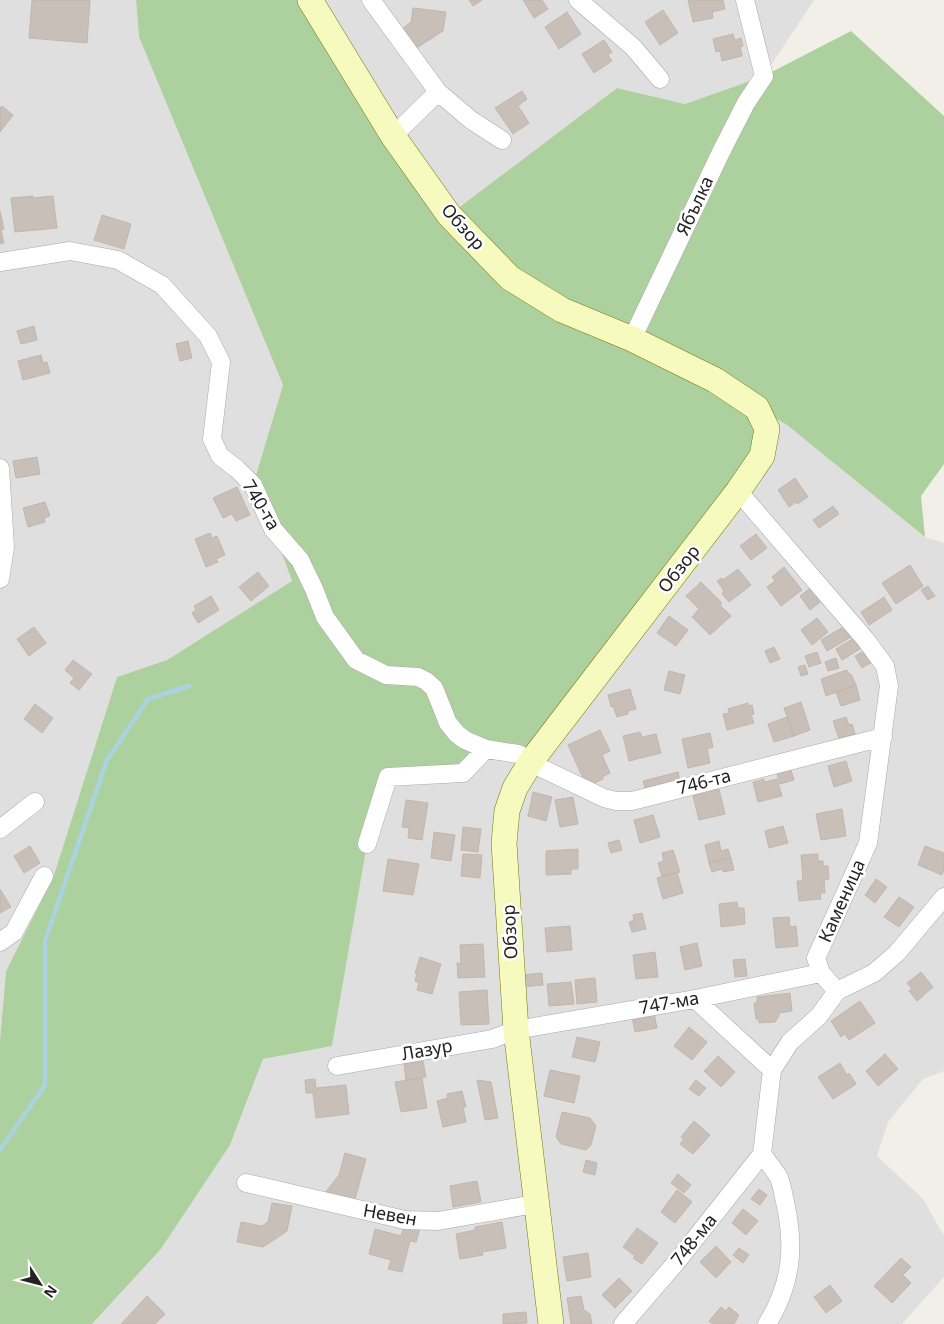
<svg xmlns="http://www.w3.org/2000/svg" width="944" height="1324" viewBox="0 0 944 1324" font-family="'Noto Sans',sans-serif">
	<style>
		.residential { fill: #e0dfdf }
		.forest { fill: #add19e }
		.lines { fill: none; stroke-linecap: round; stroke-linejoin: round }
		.stream { stroke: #aad3df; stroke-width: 4.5 }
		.building { fill: #c7bfb8; stroke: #c4b6ab }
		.street-casing { stroke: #a9a9a9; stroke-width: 19 }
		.secondary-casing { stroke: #707d05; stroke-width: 26 }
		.street { stroke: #fff; stroke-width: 18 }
		.secondary { stroke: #f7fabf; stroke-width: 25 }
		.labels { text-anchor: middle; stroke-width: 5; stroke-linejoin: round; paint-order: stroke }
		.street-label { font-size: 18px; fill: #222; stroke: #fff }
	</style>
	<rect width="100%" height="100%" fill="#f2efe9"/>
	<path class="residential" d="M0,0H136L139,37L283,385L253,485L273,529L292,581L167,660L117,677L53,878L6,971L0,1040Z
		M310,0H814L764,76L685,104L617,88L449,215Z
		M757,408L787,425L925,537L944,543V1071L923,1079L888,1122L877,1156L923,1199L944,1236V1277L902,1324H92L161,1249L230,1145L263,1059L332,1045L367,844L388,777Z"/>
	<path class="forest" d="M136,0H310L449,215L617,88L685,104L764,76L851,31L944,116V464L921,496L925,537L787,425L758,408L767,429L532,760L486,749L463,773L388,777L367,844L332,1046L263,1059L230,1145L161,1249L92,1324H0V1040L6,971L53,878L117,677L167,660L292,581L273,529L253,485L283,385L139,37Z"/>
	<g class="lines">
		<path class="stream" d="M0,1150L45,1085V941L107,760L148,699L189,686"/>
	</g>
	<path class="building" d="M32,0H90L87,43L29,38Z
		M469,0H482L473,6Z
		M523,0H542L548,9L534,18Z
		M688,0H723L725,9L712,12L713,18L693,22Z
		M413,8L446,12L443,31L415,49L402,29L411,22Z
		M663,10L678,33L660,45L645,22Z
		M567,12L581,34L559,49L545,27Z
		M733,34L735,40L741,38L743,46L740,47L742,56L722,61L720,51L716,52L713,39Z
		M604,40L612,52L608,55L612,61L594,73L582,54Z
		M522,91L527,99L518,106L529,123L513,134L495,108Z
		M2,106L13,115L0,132V108Z
		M33,196V198L53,196L57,228L15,232L11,198Z
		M0,211L4,229L1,230L4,243L0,244Z
		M102,215L131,224L124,249L94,240Z
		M34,326L37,340L21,344L17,331Z
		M188,341L192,358L180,361L176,344Z
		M41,355L43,363L47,362L50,373L23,380L18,361Z
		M37,457L40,474L16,478L13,461Z
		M795,478L808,497L797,504L796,502L789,507L778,490Z
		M237,487L250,515L236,521L232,514L223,518L213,498Z
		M45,502L50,516L44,518L45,522L28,527L23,508Z
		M833,506L839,514L819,528L813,520Z
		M210,533L212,538L217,536L225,555L216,559L218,562L206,567L195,539Z
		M756,534L767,548L751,560L740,546Z
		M910,565L923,586L896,604L882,583Z
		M784,567L802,590L781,606L767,587L775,581L772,577Z
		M738,569L751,585L729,602L722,594L724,591L717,581L722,578L723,580Z
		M258,572L269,586L251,601L239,587Z
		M701,582L722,603L720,605L731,616L710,635L692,617L699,609L686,596Z
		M813,586L824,599L810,610L800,596Z
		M928,586L935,596L928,600L921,590Z
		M211,596L219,610L198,623L192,613L196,610L194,606Z
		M884,597L892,610L869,625L861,612Z
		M669,616L688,630L676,646L657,633Z
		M817,618L828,632L812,645L801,630Z
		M845,626L851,637L827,651L821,640Z
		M34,627L46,643L29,656L17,639Z
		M854,638L860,649L842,660L836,649Z
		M774,647L780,659L770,663L765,651Z
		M866,650L872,662L862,668L855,656Z
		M817,652L821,663L809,667L805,656Z
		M836,658L839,668L828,671L825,662Z
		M73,660L92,674L79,690L70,683L74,678L65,670Z
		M805,665L808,674L801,676L798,667Z
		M847,670L849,674H851L856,685L826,696L821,679Z
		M669,671L685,675L680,694L664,690Z
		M856,685L860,700L841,706L836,692Z
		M630,689L636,709L628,711V714L617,717L613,706L611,707L608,695Z
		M801,702L810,730L794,736L784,708Z
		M748,703L749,706L752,705L754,714L751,715L754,723L727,730L723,714L729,713L728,709Z
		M35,704L53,718L42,733L24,719Z
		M787,717L794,736L774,742L768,724Z
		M846,717L849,725L852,724L855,734L839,739L833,721Z
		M600,730L610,751L602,755L610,773L602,777L603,779L587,787L568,745Z
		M640,732L642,737L656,734L661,753L629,761L623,736Z
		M710,733L713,747L707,749L710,763L688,768L682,739Z
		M846,761L852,781L834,787L828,766Z
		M790,767L794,780L780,784L776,770Z
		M678,772L681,786L647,795L643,781Z
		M764,779V782L777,779L782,796L758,802L753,782Z
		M719,789L725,814L699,820L693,796Z
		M533,792L552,797L546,821L528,816Z
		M573,797L578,824L560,827L555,800Z
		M406,800L428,803L422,840L408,838L409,828L402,827Z
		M842,809L846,836L821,840L816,814Z
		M653,815L660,837L640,843L634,820Z
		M783,826L788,843L769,848L765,831Z
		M463,827L481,829L478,852L461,850Z
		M434,832L455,835L451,861L431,858Z
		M619,840L622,850L611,853L608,843Z
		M719,841L721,851L728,849L731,858L709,863L705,845Z
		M30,846L40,863L24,873L14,856Z
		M925,846L944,853V870L942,875L918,865Z
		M578,849V869H571V874L546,875V851Z
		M673,850L680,872L662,877L658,863L664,861L662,853Z
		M463,854L482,855L480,878L461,876Z
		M818,854V861H823V866H828L829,879L824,880L825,893H820L821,899L799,901L797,881H803L801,855Z
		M731,858L734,870L723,872L722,869L712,872L709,863Z
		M388,859L419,864L413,895L383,891Z
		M677,872L683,893L663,899L657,878Z
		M876,879L887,887L875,903L865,895Z
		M0,889L11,907L0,913Z
		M899,897L914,907L899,927L884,917Z
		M737,902L738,908H744L745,924L721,927L719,904Z
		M642,913L646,929L632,932L629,922L634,920L633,915Z
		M789,917L790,927L796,926L798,946L776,948L773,918Z
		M570,926L572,950L547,952L545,928Z
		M697,943L702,966L685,970L680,947Z
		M483,944L485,977L458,978L457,963H461L460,945Z
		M655,952L658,977L636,979L633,955Z
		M420,957L441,964L432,994L417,990L419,983L415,981L417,973H415Z
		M745,959L747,976L735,977L733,960Z
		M921,972L933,987L917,1001L909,991L912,989L907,983Z
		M542,973L543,985L522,987L521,975Z
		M595,978L597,1002L577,1004L575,980Z
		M571,982L574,1004L549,1006L547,984Z
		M487,990L489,1024L461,1025L459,992Z
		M790,993L792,1011L779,1013V1016L775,1022L759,1023V1019H756L754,1003H757V997Z
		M860,1001L875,1023L849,1040L845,1034L841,1037L831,1021Z
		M654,1013L657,1028L635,1032L632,1017Z
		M689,1027L707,1042L692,1060L674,1046Z
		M577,1037L600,1042L595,1062L572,1057Z
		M885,1054L898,1069L878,1086L866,1071Z
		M718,1056L735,1072L721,1087L704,1071Z
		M423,1061L426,1077L406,1080L404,1064Z
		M840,1063L847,1075L849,1073L856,1084L833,1099L818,1077Z
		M550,1070L580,1076L574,1103L544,1096Z
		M422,1078L427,1108L401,1112L395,1082Z
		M315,1079L316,1088L346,1085L349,1114L316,1118L313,1093H306L305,1080Z
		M477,1080L491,1082L498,1118L485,1120Z
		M696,1080L706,1088L699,1096L689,1089Z
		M462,1091L466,1107H463L466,1122L443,1127L437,1101L448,1098L447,1094Z
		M562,1112L590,1118L596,1126L591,1145L586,1150L561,1144L556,1137Z
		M694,1121L710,1135L693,1154L680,1144L684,1139L681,1137Z
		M345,1153L366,1159L354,1203L325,1193L339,1175Z
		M586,1160L597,1163L595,1175L583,1172Z
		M678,1174L691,1185L684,1193L671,1183Z
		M477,1181L481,1202L453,1207L450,1186Z
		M759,1189L767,1195L760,1205L751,1199Z
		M677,1190L692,1202L675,1223L661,1212Z
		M272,1203L292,1206L287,1231L263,1247L237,1242L241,1222L262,1226L268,1222Z
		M743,1209L758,1221L746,1235L732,1223Z
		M502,1222L506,1248L482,1252L483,1255L460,1259L456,1234L475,1230V1227Z
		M404,1225L420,1229L416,1242L410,1241L402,1272L388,1269L391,1260L369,1254L375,1229L401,1236Z
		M637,1228L658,1243L642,1264L633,1258L635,1256L623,1247Z
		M716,1246L731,1262L716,1278L700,1262Z
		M739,1248L749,1255L743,1263L733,1255Z
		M588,1253L591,1277L567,1281L563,1257Z
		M901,1258L911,1267L903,1275L911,1283L892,1303L874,1286Z
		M619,1278L632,1291L615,1308L602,1295Z
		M830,1285L842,1301L826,1313L814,1297Z
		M147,1296L165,1314L155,1324H121Z
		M581,1296L584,1310L590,1314L592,1324H571L567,1298Z
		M721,1307L726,1311L729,1307L739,1315L734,1324H713L709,1321Z
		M526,1312L527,1323L503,1324V1314Z"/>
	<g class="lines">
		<defs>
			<path id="street" d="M371,0L438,92L471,120L502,140
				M578,0L633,47L660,79
				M393,136L438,92
				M0,262L70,251L118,260L162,285L208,336L221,362L212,439L220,456L237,469L253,485L273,529L300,560L314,589L325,617L356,660L386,675L418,677L426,681L434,688L448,723L457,734L465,740L486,749L518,754L532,760L539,767L604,798L616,801H632L883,737
				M632,339L722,150L746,103L764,76L745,0
				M0,468L5,547L0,579
				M738,491L866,640L885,666L889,686L868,843L816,958L821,973L837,991L819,1016L790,1042L772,1070L762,1154C767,1161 773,1168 778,1176C782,1183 783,1194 785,1202C795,1246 792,1284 767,1324
				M0,829L35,802
				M367,844L388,777L463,773L486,749
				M0,942L14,932L44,876
				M837,991L874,973L897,953L944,897
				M695,999L772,1070
				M337,1066L492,1039L516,1030L695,999L821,973
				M246,1183L405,1220L438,1221L535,1204
				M623,1324L679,1259L762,1154"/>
			<path id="secondary" d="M310,0L393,136L449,215L510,278L562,310L632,339L715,380L757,408L767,429L762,456L738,491L532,760L515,788L507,811L504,843L516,1030L551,1324"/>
		</defs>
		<use href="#street" class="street-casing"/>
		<use href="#secondary" class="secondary-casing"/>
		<use href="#street" class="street"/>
		<use href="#secondary" class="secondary"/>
	</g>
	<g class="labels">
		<g class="street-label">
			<text transform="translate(695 206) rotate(-65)" y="6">Ябълка</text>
			<text transform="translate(463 227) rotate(48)" y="6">Обзор</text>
			<text transform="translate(261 505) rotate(59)" y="6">740-та</text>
			<text transform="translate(679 569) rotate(-52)" y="6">Обзор</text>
			<text transform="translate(704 782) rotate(-14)" y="6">746-та</text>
			<text transform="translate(842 901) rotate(-66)" y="6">Каменица</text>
			<text transform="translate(510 932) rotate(-93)" y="6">Обзор</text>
			<text transform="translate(669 1003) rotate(-10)" y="6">747-ма</text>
			<text transform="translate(427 1050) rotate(-10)" y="6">Лазур</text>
			<text transform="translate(390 1215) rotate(10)" y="6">Невен</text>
			<text transform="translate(694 1240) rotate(-51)" y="6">748-ма</text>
		</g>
	</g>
	<g transform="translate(40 1284) rotate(126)" stroke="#ffffff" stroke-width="4" paint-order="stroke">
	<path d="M0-4L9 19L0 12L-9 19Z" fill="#222222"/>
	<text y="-8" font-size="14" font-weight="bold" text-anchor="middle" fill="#222222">N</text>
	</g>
</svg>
